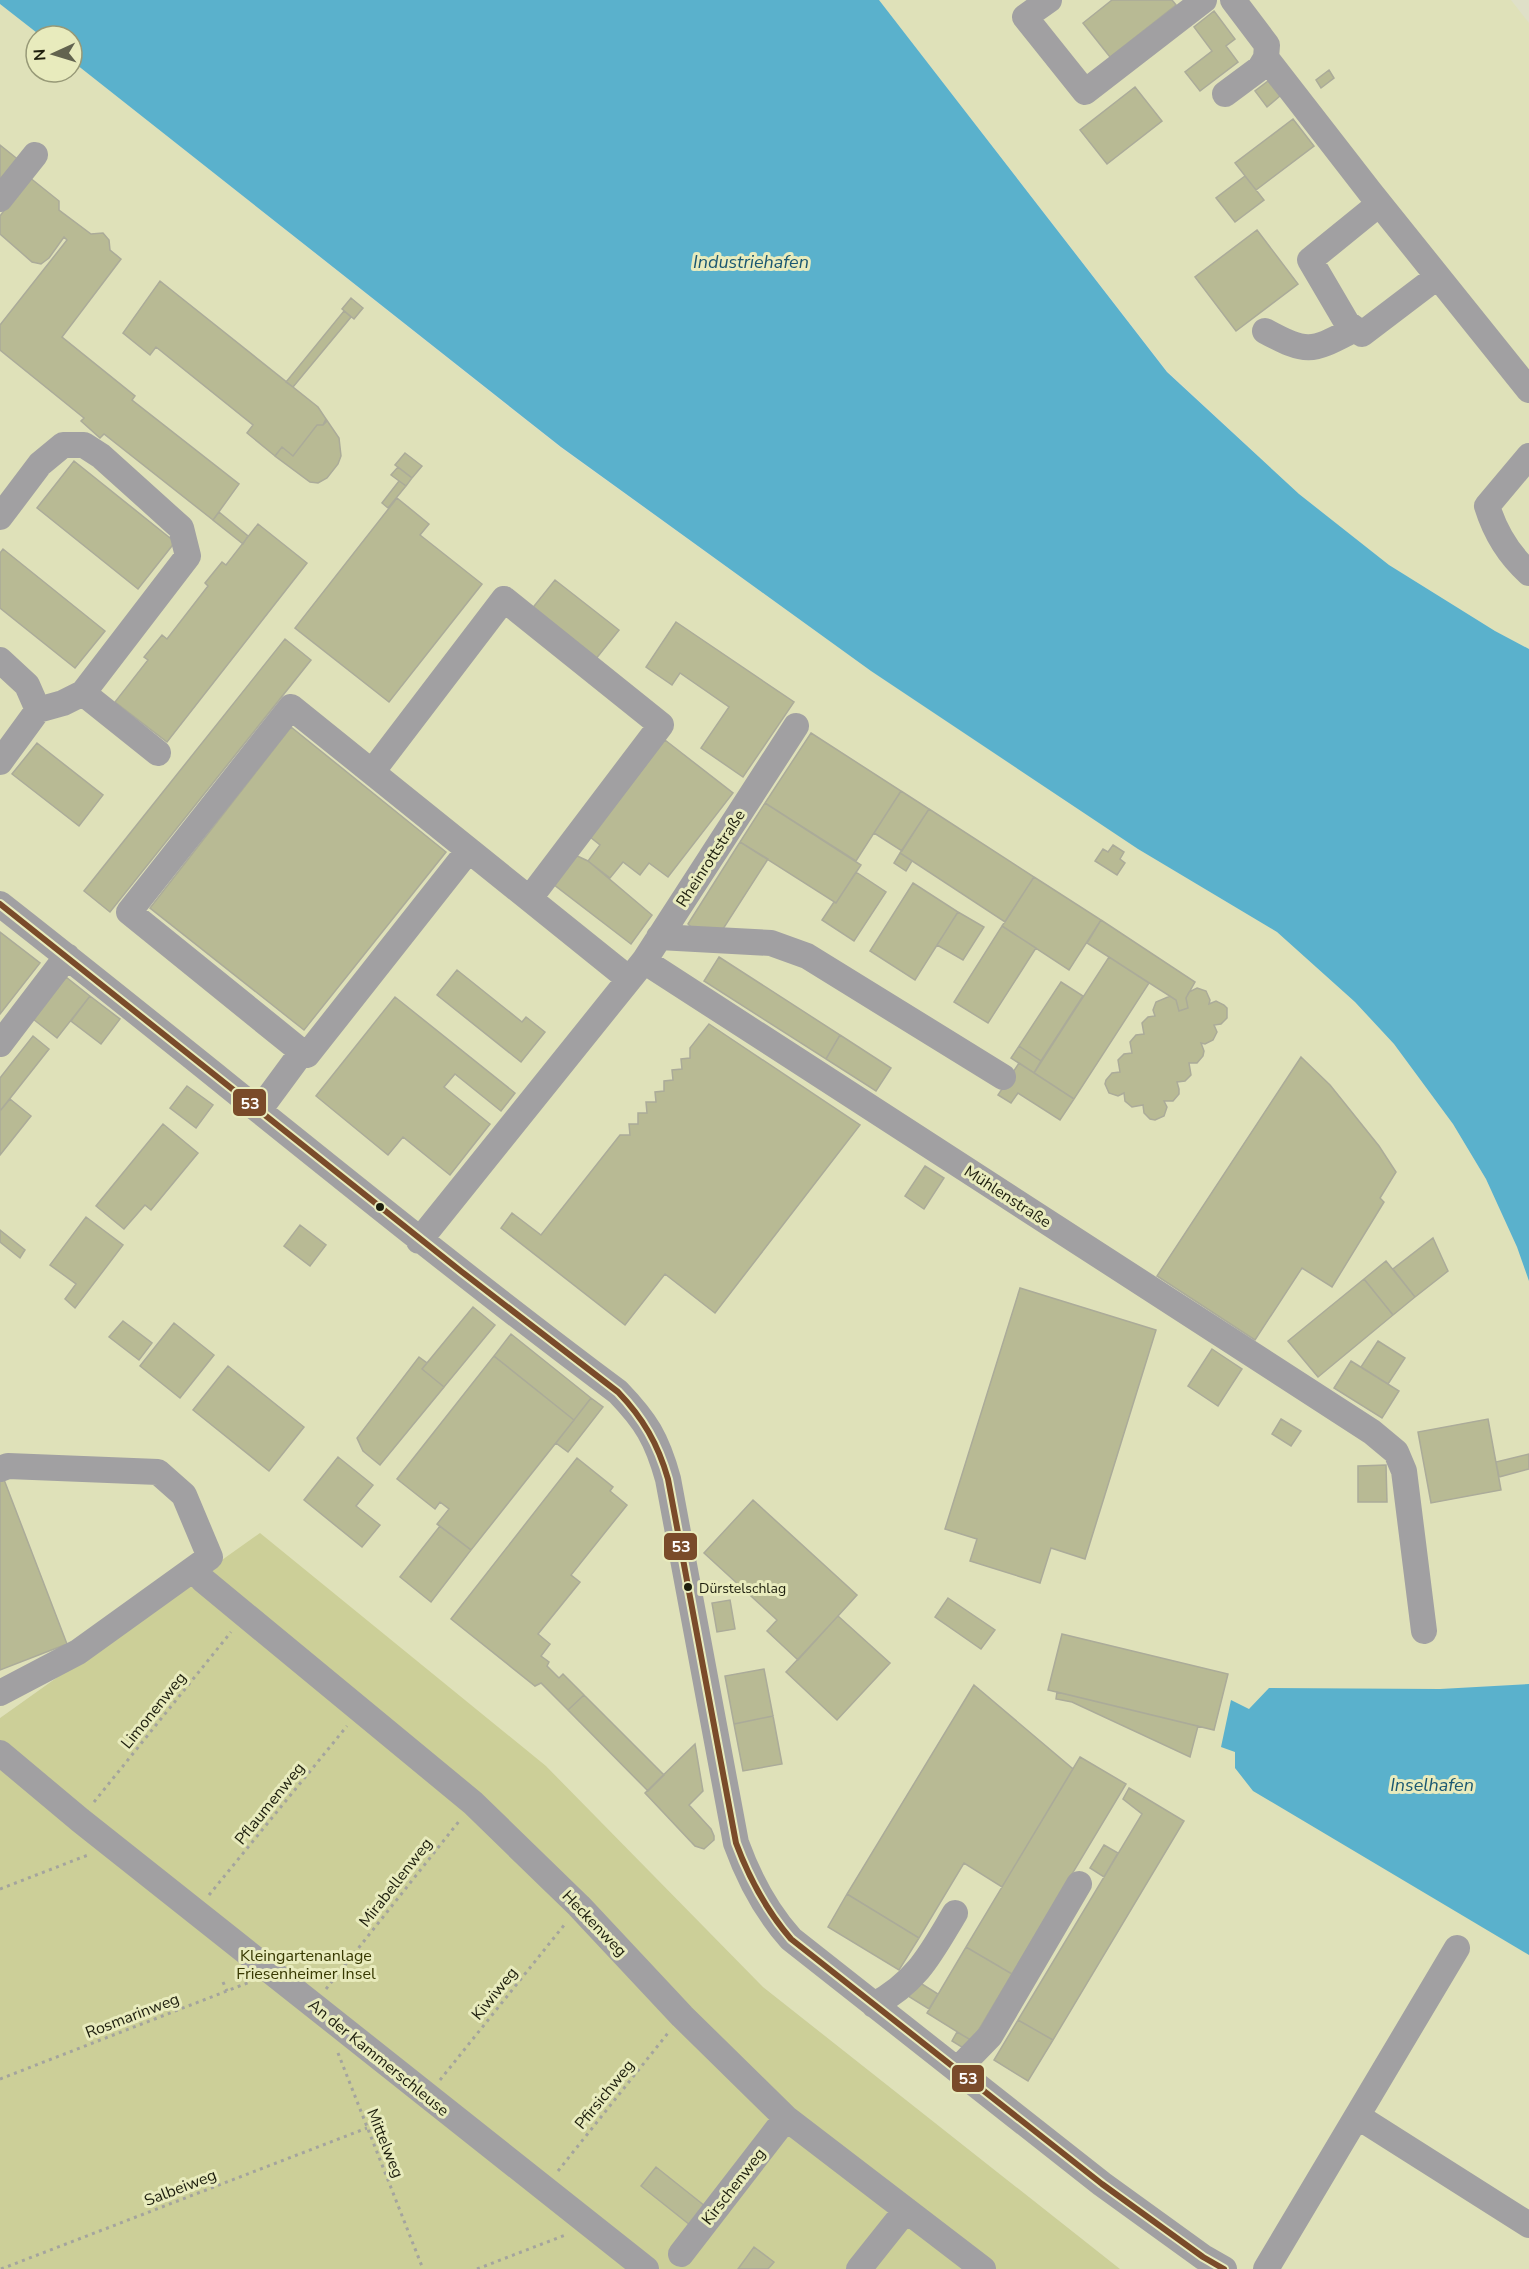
<svg xmlns="http://www.w3.org/2000/svg" width="1529" height="2269" viewBox="0 0 1529 2269" font-family="'Nunito Sans',sans-serif">
	<style>
		.built { fill: #dfe1b9 }
		.green { fill: #cccf98 }
		.water { fill: #5ab1cc }
		.building { fill: #b8ba94; stroke: #abab99; stroke-width: 1.5 }
		.lines { fill: none; stroke-linecap: round; stroke-linejoin: round }
		.path { stroke: #a4a49e; stroke-width: 3; stroke-dasharray: 3 4.5; stroke-linecap: butt }
		.minor { stroke: #a1a0a2; stroke-width: 26 }
		.bus-1-casing { stroke: #e8ebbd; stroke-width: 10 }
		.bus-1 { stroke: #7a4b2a; stroke-width: 6 }
		.bus-dot { fill: #1e1f0e; stroke: #e8ebbd; stroke-width: 2 }
		.labels { text-anchor: middle; stroke-width: 6; stroke-linejoin: round; paint-order: stroke }
		.bus-label { font-size: 14px; fill: #1e1f0e; stroke: #e8ebbd; text-anchor: start }
		.street-label { font-size: 16px; fill: #1e1f0e; stroke: #e8ebbd }
		.park-label { font-size: 16px; fill: #373800; stroke: #e8ebbd }
		.water-label { font-size: 18px; font-style: italic; fill: #1a5771; stroke: #e8ebbd }
		.line-badge { stroke: #e8ebbd; stroke-width: 2 }
		.badge-label { font-size: 16px; text-anchor: middle; font-weight: bold; fill: #fff }
	</style>
	<rect width="100%" height="100%" fill="#dfe0c8"/>
	<path class="built" d="M879,0H1511L1529,23V649L1495,631L1389,565L1299,494L1167,371Z
		M0,4L41,36H36V72H72V61L561,448L871,671L1138,849L1277,932L1355,1002L1394,1044L1453,1124L1486,1179L1517,1247L1529,1281V1684L1440,1689L1249,1709L1231,1701L1235,1752L1454,1909L1529,1955V2269H1120L763,1987L546,1766L157,1605L0,1718Z"/>
	<path class="green" d="M260,1533L546,1766L763,1987L1120,2269H0V1718Z"/>
	<path class="water" d="M0,0H879L1167,372L1299,494L1389,565L1495,631L1529,649V1281L1517,1247L1486,1179L1453,1124L1394,1044L1355,1002L1277,932L1138,849L871,671L561,447L72,61V36H41L0,4Z
		M1529,1684V1955L1253,1791L1235,1768V1752L1221,1747L1231,1700L1249,1709L1269,1688L1440,1689Z"/>
	<path class="building" d="M1112,0H1172L1176,5L1110,57L1083,23Z
		M1214,11L1235,39L1226,46L1238,62L1200,91L1185,72L1212,51L1194,27Z
		M1329,70L1334,78L1321,88L1316,80Z
		M1268,81L1280,96L1267,107L1255,91Z
		M1135,87L1162,121L1107,164L1080,130Z
		M1293,119L1314,146L1256,190L1235,163Z
		M0,145L20,161L0,186Z
		M1245,176L1264,200L1235,222L1216,198Z
		M29,177L59,201V210L91,234L103,233L109,240L110,250L121,259L62,337L135,396L132,400L239,484L213,520L104,434L100,438L81,421L84,418L0,350V325L67,240L64,237L49,258L41,264L32,262L0,234V216Z
		M1257,230L1298,284L1236,331L1195,277Z
		M160,281L318,407L326,419V422L323,425H317L293,456L282,447L275,456L247,433L253,425L156,347L150,355L123,333Z
		M351,298L363,308L354,319L342,309Z
		M344,311L351,317L293,387L286,382Z
		M326,419L339,438L341,456L338,464L327,478L318,483L310,482L275,456L282,447L293,456L317,425H323Z
		M405,453L422,466L412,478L395,465Z
		M74,461L175,542L138,589L37,508Z
		M398,467L412,478L406,486L391,475Z
		M399,481L406,486L388,508L382,503Z
		M397,498L429,524L420,535L482,584L389,702L295,628Z
		M219,512L248,536L243,544L213,520Z
		M258,524L307,563L167,742L115,702L148,660L144,657L162,635L167,639L208,586L205,583L222,562L226,565Z
		M3,549L105,631L75,668L0,608V553Z
		M555,580L619,630L595,660L531,610Z
		M676,622L794,702L743,777L701,748L729,707L680,673L672,685L646,667Z
		M285,639L311,660L110,912L84,891Z
		M291,727L446,852L304,1030L150,908Z
		M811,733L901,791L856,861L765,803Z
		M665,740L733,793L668,877L649,863L640,875L623,862L610,878L588,861L600,845L590,837Z
		M37,743L103,795L79,826L12,774Z
		M901,791L929,809L902,851L874,833Z
		M765,803L861,865L836,903L740,842Z
		M929,809L1034,877L1005,922L900,853Z
		M740,842L768,859L723,929L692,928L688,924Z
		M1113,845L1124,852L1120,859L1125,863L1117,875L1095,861L1103,849L1108,852Z
		M900,853L912,861L906,871L894,863Z
		M575,855L588,861L652,915L631,944L553,884Z
		M856,872L886,892L854,941L822,920L834,902L836,903Z
		M1034,877L1101,920L1069,970L1002,926Z
		M913,883L958,912L915,980L870,951Z
		M958,912L984,927L963,960L937,945Z
		M1101,920L1195,982L1186,998L1188,1008L1179,1011L1176,1000L1087,943Z
		M1002,926L1036,948L988,1023L954,1002Z
		M0,932L40,963L0,1014Z
		M719,957L840,1035L826,1059L704,981Z
		M1109,957L1149,983L1074,1099L1034,1073Z
		M457,970L522,1022L526,1017L545,1032L521,1062L437,995Z
		M66,977L90,996L57,1038L33,1019Z
		M1061,982L1083,996L1041,1061L1019,1046Z
		M1197,988L1206,991L1210,1000L1209,1004L1216,1001L1224,1005L1227,1008V1018L1221,1024L1214,1025L1217,1032L1213,1040L1205,1044L1201,1043L1204,1051L1203,1056L1197,1063H1189L1191,1075L1185,1081L1177,1082L1179,1089V1094L1173,1101H1164L1167,1107L1164,1116L1155,1120L1150,1119L1144,1113L1143,1105L1132,1107L1125,1101L1124,1093L1118,1096L1109,1093L1105,1084L1106,1080L1112,1073L1120,1072L1118,1060L1124,1054L1132,1053L1130,1042L1136,1035L1144,1034L1142,1023L1148,1017L1155,1016L1153,1010L1156,1002L1170,996L1176,1000L1179,1011L1188,1008L1186,998L1189,992Z
		M90,996L120,1019L101,1044L71,1021Z
		M395,997L515,1093L501,1111L455,1074L444,1087L490,1124L450,1175L403,1137L388,1155L316,1096Z
		M709,1024L860,1125L715,1313L665,1274L625,1325L501,1228L512,1213L541,1235L620,1135H630L629,1124H638V1113H647L646,1102H656L655,1092L664,1091V1081L673,1080L672,1070L682,1069L681,1059L690,1058V1048Z
		M840,1035L891,1068L876,1091L826,1059Z
		M33,1036L49,1049L0,1111V1078Z
		M1019,1046L1041,1061L1034,1073L1011,1058Z
		M1301,1057L1330,1085L1379,1146L1396,1172L1380,1198L1384,1202L1332,1287L1302,1268L1255,1340L1157,1276Z
		M1019,1063L1074,1099L1060,1120L1018,1093L1011,1103L998,1095Z
		M187,1086L213,1105L196,1128L170,1108Z
		M10,1099L31,1116L0,1155V1111Z
		M163,1124L198,1153L151,1210L145,1205L124,1229L96,1206Z
		M925,1166L944,1178L924,1209L905,1196Z
		M86,1217L123,1245L75,1308L65,1299L76,1284L50,1265Z
		M300,1225L326,1245L310,1266L284,1246Z
		M0,1230L25,1250L20,1258L0,1242Z
		M1433,1238L1448,1271L1415,1297L1393,1269Z
		M1386,1261L1415,1297L1393,1315L1364,1279Z
		M1364,1279L1393,1315L1318,1377L1288,1341Z
		M1020,1288L1156,1330L1085,1559L1051,1548L1040,1583L970,1561L977,1539L945,1529Z
		M473,1307L495,1325L444,1387L422,1369Z
		M123,1321L152,1343L139,1360L109,1337Z
		M174,1323L214,1355L180,1398L140,1366Z
		M511,1334L591,1398L574,1420L494,1356Z
		M1378,1341L1405,1358L1388,1384L1361,1367Z
		M1212,1349L1242,1369L1218,1406L1188,1386Z
		M494,1356L574,1420L471,1550L437,1524L449,1509L440,1502L435,1509L397,1479Z
		M419,1357L427,1363L422,1369L444,1387L380,1465L363,1451L357,1438Z
		M1351,1361L1399,1391L1382,1418L1334,1388Z
		M228,1366L304,1427L269,1471L193,1410Z
		M591,1398L603,1407L568,1452L556,1443Z
		M1281,1419L1301,1431L1291,1446L1272,1434Z
		M1488,1419L1501,1490L1431,1503L1418,1432Z
		M1529,1454V1469L1499,1477L1496,1462Z
		M338,1457L373,1485L356,1506L380,1525L362,1547L304,1500Z
		M577,1458L613,1487L610,1491L627,1505L571,1575L580,1582L538,1634L550,1644L541,1656L549,1662L547,1666L559,1678L563,1674L584,1695L568,1710L541,1683L535,1686L451,1619Z
		M1386,1465L1387,1502H1358V1466Z
		M3,1477L67,1644L0,1670V1478Z
		M753,1500L857,1595L798,1660L767,1631L777,1620L704,1553Z
		M440,1526L471,1550L431,1602L400,1577Z
		M948,1598L995,1630L981,1649L935,1617Z
		M730,1600L735,1629L717,1632L712,1603Z
		M838,1616L890,1663L837,1720L786,1672Z
		M1062,1634L1228,1674L1214,1730L1048,1690Z
		M764,1669L773,1716L734,1724L725,1676Z
		M974,1685L1073,1769L1002,1887L964,1863L919,1938L847,1894Z
		M1057,1692L1198,1726L1190,1757L1072,1702L1056,1699Z
		M584,1695L664,1775L648,1791L568,1710Z
		M773,1716L782,1764L743,1771L734,1724Z
		M695,1744L703,1791L689,1805L711,1829L714,1836V1840L704,1849L695,1846L645,1793Z
		M1080,1757L1126,1784L1012,1974L966,1947Z
		M1129,1788L1184,1821L1053,2040L1018,2020L1142,1814L1123,1799Z
		M1104,1845L1118,1853L1104,1877L1090,1868Z
		M847,1894L919,1938L899,1970L828,1927Z
		M966,1947L1012,1974L972,2041L927,2013Z
		M917,1981L938,1994L929,2009L908,1996Z
		M1018,2020L1053,2040L1028,2081L994,2060Z
		M957,2032L971,2040L965,2049L952,2041Z
		M656,2167L710,2210L695,2229L641,2186Z
		M754,2247L774,2262L768,2269H738Z"/>
	<g class="lines">
		<path class="path" d="M94,1802L231,1632
			M0,1889L88,1855
			M209,1895L347,1726
			M223,1982L227,1991
			M326,1989L460,1820
			M338,2053L423,2269
			M0,2079L250,1982
			M440,2080L565,1924
			M558,2171L668,2033
			M1,2269L367,2128
			M477,2269L568,2234"/>
		<path class="minor" d="M1049,0L1025,17L1085,92L1204,0
			M1266,58L1370,192L1529,390
			M1225,94L1260,68L1266,58L1267,45L1233,0
			M0,199L35,155
			M1379,204L1310,260L1347,323L1362,334L1437,277
			M1265,331C1309,355 1312,351 1355,329
			M1529,456L1487,506C1495,532 1509,555 1529,573
			M0,517L40,464L63,445H84L101,456L181,528L188,556L83,693L63,703L38,710L0,762
			M0,660L27,685L38,710
			M83,693L158,753
			M372,772L504,599L661,725L530,898
			M0,904C207,1066 408,1235 618,1392C646,1421 657,1439 668,1479L736,1843C749,1879 765,1910 791,1939L1102,2184L1203,2257L1224,2269
			M659,937L771,943L807,956L1003,1077
			M644,961L1372,1432L1396,1452L1404,1471L1424,1631
			M0,1044L67,956
			M302,1052L129,912L291,707L629,979
			M260,1109L302,1052L307,1055L468,851
			M419,1241L644,961L796,726
			M0,1469L8,1466L158,1472L184,1495L210,1557L78,1652L0,1693
			M203,1580L473,1803L579,1906L682,2016L786,2118L983,2269
			M0,1753L80,1820L646,2269
			M874,2005C918,1981 931,1953 955,1913
			M957,2070L990,2036L1079,1884
			M1357,2116L1529,2225
			M681,2254L786,2118
			M859,2269L906,2210
			M1266,2269L1457,1948"/>
		<defs>
			<path id="bus-1" d="M0,904L462,1272L618,1392C643,1418 658,1444 668,1479L736,1843C749,1878 766,1910 791,1939L1102,2184L1203,2257L1224,2269"/>
		</defs>
		<use href="#bus-1" class="bus-1-casing"/>
		<use href="#bus-1" class="bus-1"/>
	</g>
	<g class="bus-dot">
		<circle cx="380" cy="1207" r="5"/>
		<circle cx="688" cy="1587" r="5"/>
	</g>
	<g class="labels">
		<g class="bus-label">
			<text x="699" y="1593">Dürstelschlag</text>
		</g>
		<g class="street-label">
			<text transform="translate(710 858) rotate(-57)" y="6">Rheinrottstraße</text>
			<text transform="translate(1008 1196) rotate(33)" y="6">Mühlenstraße</text>
			<text transform="translate(153 1710) rotate(-51)" y="6">Limonenweg</text>
			<text transform="translate(269 1803) rotate(-51)" y="6">Pflaumenweg</text>
			<text transform="translate(395 1882) rotate(-52)" y="6">Mirabellenweg</text>
			<text transform="translate(595 1923) rotate(46)" y="6">Heckenweg</text>
			<text transform="translate(494 1993) rotate(-51)" y="6">Kiwiweg</text>
			<text transform="translate(132 2015) rotate(-21)" y="6">Rosmarinweg</text>
			<text transform="translate(379 2057) rotate(39)" y="6">An der Kammerschleuse</text>
			<text transform="translate(604 2094) rotate(-51)" y="6">Pfirsichweg</text>
			<text transform="translate(386 2143) rotate(68)" y="6">Mittelweg</text>
			<text transform="translate(733 2186) rotate(-52)" y="6">Kirschenweg</text>
			<text transform="translate(180 2187) rotate(-21)" y="6">Salbeiweg</text>
		</g>
		<g class="park-label">
			<text x="306" y="1961">Kleingartenanlage<tspan x="306" dy="18">Friesenheimer Insel</tspan></text>
		</g>
		<g class="water-label">
			<text x="751" y="268">Industriehafen</text>
			<text x="1432" y="1791">Inselhafen</text>
		</g>
	</g>
	<g class="line-badge">
		<rect x="232" y="1088" width="35" height="29" rx="6" fill="#7a4b2a"/>
		<rect x="663" y="1532" width="35" height="29" rx="6" fill="#7a4b2a"/>
		<rect x="951" y="2064" width="34" height="29" rx="6" fill="#7a4b2a"/>
	</g>
	<g class="badge-label">
		<text x="250" y="1109">53</text>
		<text x="681" y="1552">53</text>
		<text x="968" y="2084">53</text>
	</g>
	<g transform="translate(54 54) rotate(266)"><circle r="28" fill="#e8ebbd" stroke="#979977" stroke-width="1.5"/>
	<path d="M0-4.5L10 22L0 15L-10 22Z" fill="#62634f"/>
	<text y="-9" font-size="16" font-weight="bold" text-anchor="middle" fill="#1e1f0e">N</text>
	</g>
</svg>
